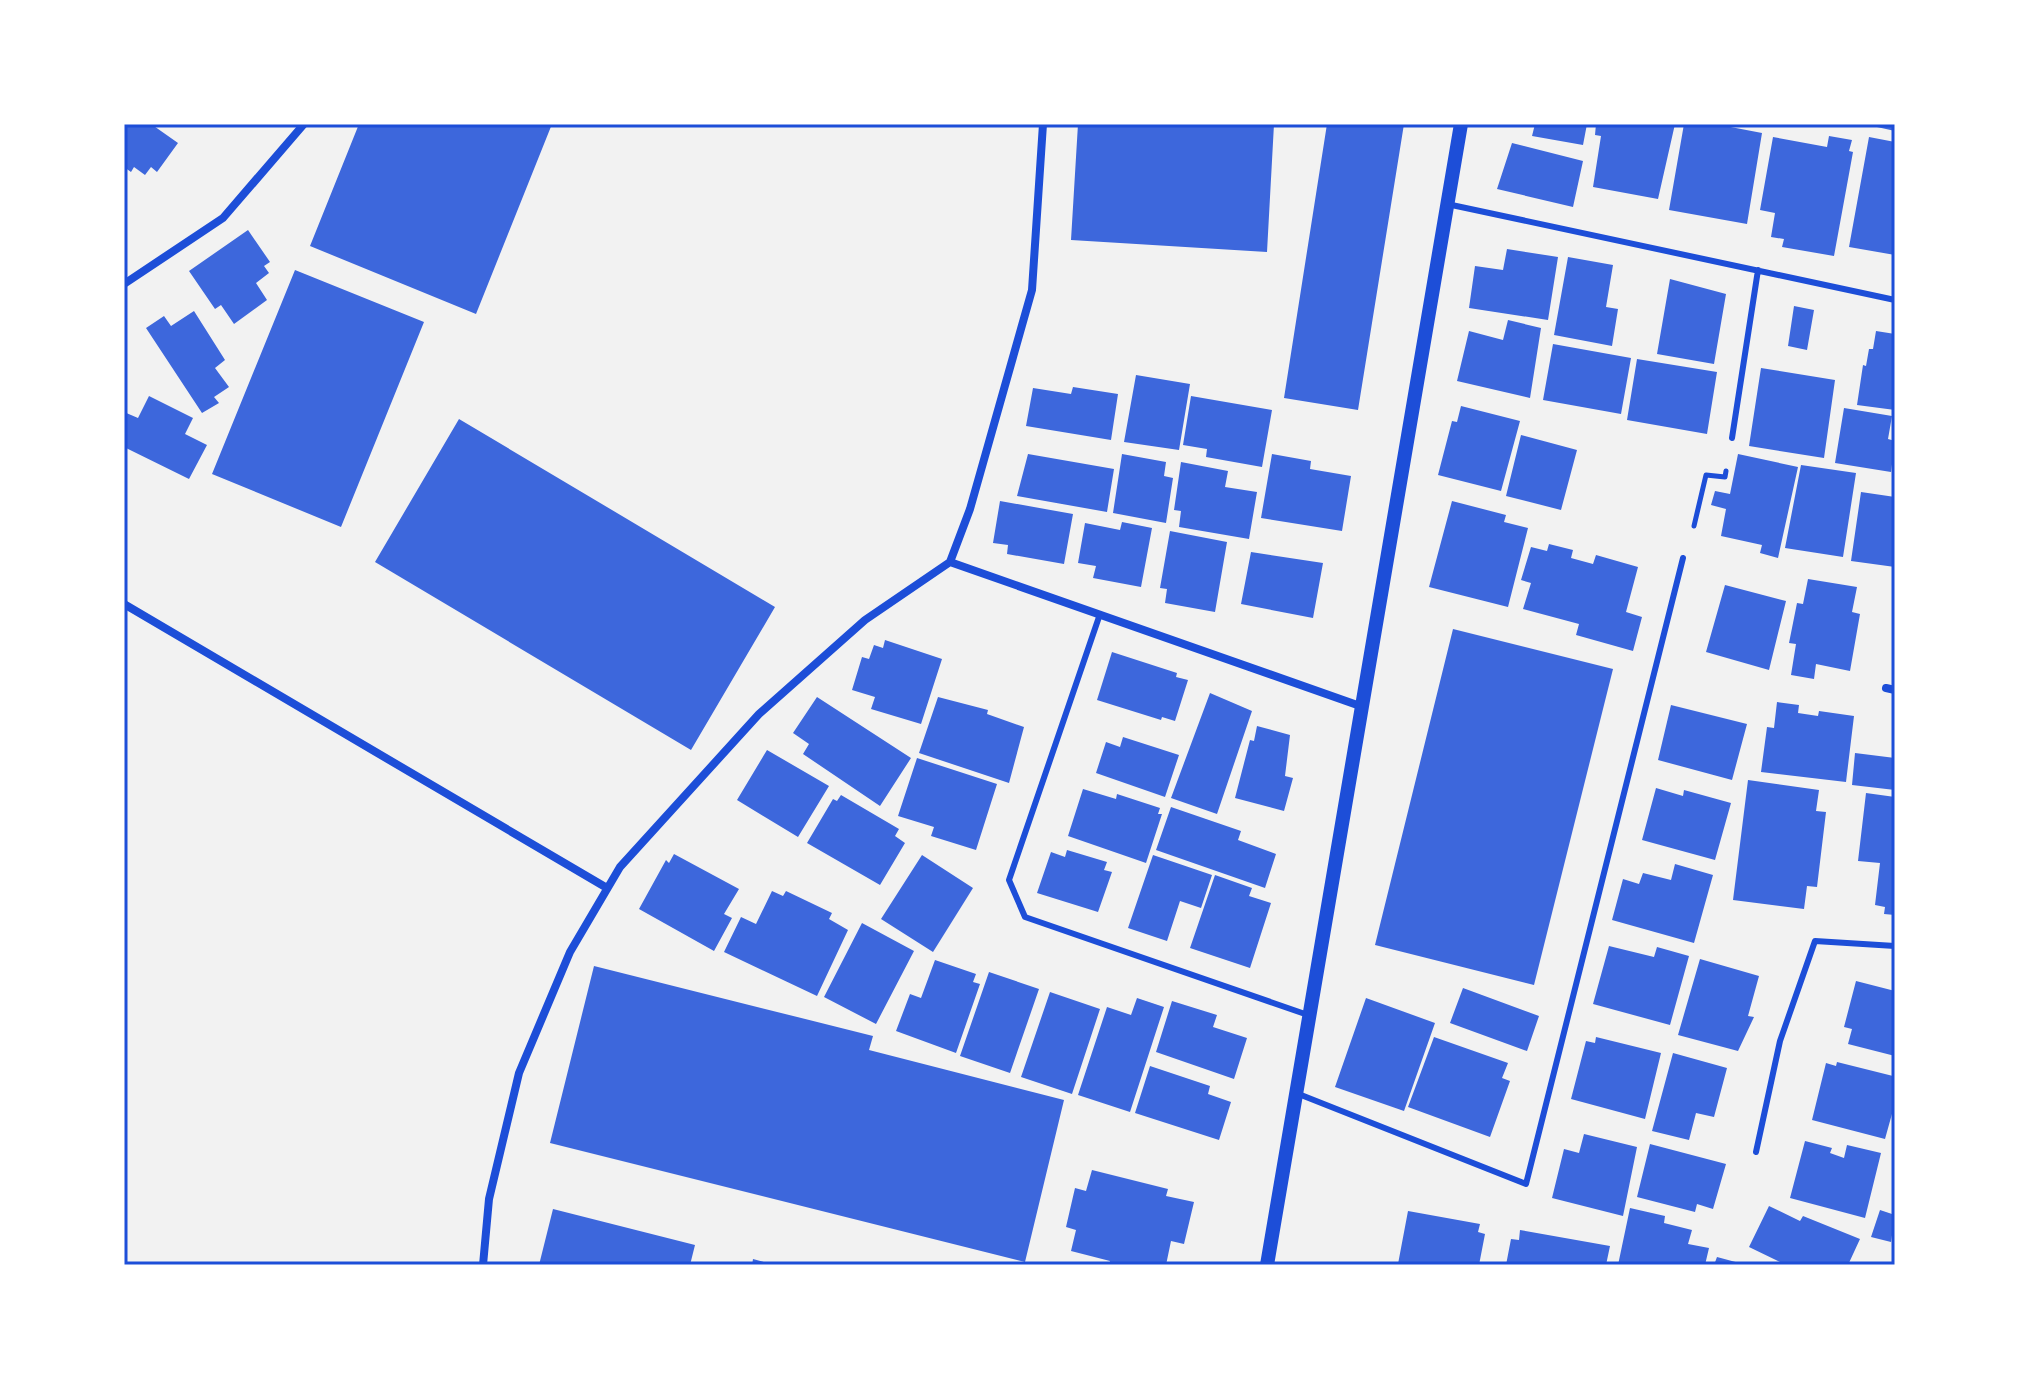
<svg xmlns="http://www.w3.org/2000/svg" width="2019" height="1389" viewBox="0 0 2019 1389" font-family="Lato,sans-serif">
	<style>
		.building { fill: #3d67dc }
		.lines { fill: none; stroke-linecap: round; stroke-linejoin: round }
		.path { stroke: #1d4ed8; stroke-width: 5 }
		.service { stroke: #1d4ed8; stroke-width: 6 }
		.minor { stroke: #1d4ed8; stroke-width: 8 }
		.tertiary { stroke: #1d4ed8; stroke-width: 14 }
		.neatline { fill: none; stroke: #1d4ed8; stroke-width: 3 }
	</style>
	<rect width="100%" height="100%" fill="#f2f2f2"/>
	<path class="building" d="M124,124H151L178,143L157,172L151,167L145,175L134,167L131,172L124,167Z
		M359,124H552L476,314L310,246Z
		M1078,124H1274L1267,252L1071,240Z
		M1327,124H1404L1358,410L1284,398Z
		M1535,124H1587L1583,145L1532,136Z
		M1596,124H1675L1658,199L1593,187L1601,136L1595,135Z
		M1684,124H1715L1762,133L1747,224L1669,210Z
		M1869,124H1895V131L1868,125Z
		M1829,136L1852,140L1849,151L1853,152L1834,256L1782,247L1784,239L1771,237L1775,213L1760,210L1773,137L1827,147Z
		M1869,137L1895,142V255L1849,247Z
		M1512,143L1583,161L1573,207L1497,189Z
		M248,230L270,262L264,266L269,273L256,283L267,300L234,324L221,305L215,309L189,271Z
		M1507,249L1558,257L1548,320L1469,308L1475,266L1503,270Z
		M1568,257L1613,265L1606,307L1618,309L1612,346L1554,335Z
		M295,270L424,322L341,527L212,474Z
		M1670,279L1726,294L1714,364L1657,354Z
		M1794,306L1814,310L1807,350L1788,346Z
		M194,311L225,360L215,368L229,387L214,397L219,403L202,413L146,328L164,316L171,326Z
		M1508,320L1541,328L1530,398L1457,381L1469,331L1503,340Z
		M1876,331L1895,334V410L1857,405L1863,365L1866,366L1869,349H1873Z
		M1553,344L1631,358L1621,414L1543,400Z
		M1637,359L1717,372L1707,434L1627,420Z
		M1761,368L1835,380L1824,458L1749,446Z
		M1136,375L1190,384L1179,450L1124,442Z
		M1073,387L1118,394L1111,440L1026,426L1033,388L1071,394Z
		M149,396L193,418L185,434L207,445L189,479L124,447V412L138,418Z
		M1191,396L1272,410L1262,467L1206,457L1207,449L1183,445Z
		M1461,406L1520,421L1501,491L1438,475L1452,421L1457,422Z
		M1844,408L1892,416L1888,439L1895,441L1891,472L1835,463Z
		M459,419L775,607L691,750L375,562Z
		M1521,435L1577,450L1561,510L1506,496Z
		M1028,454L1114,469L1107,512L1017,496Z
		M1122,454L1166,462L1164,476L1173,478L1166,523L1113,513Z
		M1272,454L1311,461L1310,469L1351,476L1342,531L1261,518Z
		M1738,454L1798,467L1778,558L1760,553L1762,545L1721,536L1726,509L1711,505L1715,491L1730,494Z
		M1181,462L1228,471L1225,487L1257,492L1249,539L1179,527L1181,511L1174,510Z
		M1801,465L1856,473L1843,557L1785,548Z
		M1861,492L1895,497V567L1851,561Z
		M1000,501L1073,514L1064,564L1007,554L1008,545L993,543Z
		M1452,501L1506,515L1504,522L1528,528L1508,607L1429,587Z
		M1122,522L1152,528L1141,587L1093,578L1096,566L1078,563L1085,523L1120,530Z
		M1170,531L1227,542L1215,612L1165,603L1167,589L1160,588Z
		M1549,544L1573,550L1571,558L1593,564L1596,555L1638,567L1626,612L1642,617L1633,651L1576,635L1579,624L1523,609L1531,583L1521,580L1531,547L1547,551Z
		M1251,552L1323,563L1313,618L1241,604Z
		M1808,579L1857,587L1852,612L1860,614L1850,671L1816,664L1814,679L1791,675L1796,644L1789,643L1797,603L1803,604Z
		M1725,585L1786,601L1769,670L1706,652Z
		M1453,629L1613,669L1534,985L1375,945Z
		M885,640L942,659L921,724L871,709L875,697L852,690L862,657L869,659L874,645L883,648Z
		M1112,652L1177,673L1176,677L1188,680L1175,721L1162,717L1161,720L1097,700Z
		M1210,693L1252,711L1217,814L1171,798Z
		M817,697L911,758L880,806L803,754L809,744L793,733Z
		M938,697L988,710L987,714L1024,727L1009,783L919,753Z
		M1777,702L1799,705L1798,713L1818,716L1819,711L1854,716L1846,782L1761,772L1767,727L1774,728Z
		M1671,705L1747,724L1732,780L1658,760Z
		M1257,726L1290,735L1285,776L1293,778L1284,811L1235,798L1250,740L1254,741Z
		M1123,737L1179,755L1165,797L1096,773L1106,742L1120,747Z
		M767,750L829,786L798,837L737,800Z
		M1855,753L1895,758V790L1852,785Z
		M917,758L997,784L976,850L931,836L934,827L898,816Z
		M1748,780L1819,790L1816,811L1826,812L1817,887L1807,886L1804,909L1733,900Z
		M1656,788L1683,796L1684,790L1731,803L1715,860L1642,840Z
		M1083,789L1116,799L1117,794L1160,808L1158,814H1162L1146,863L1068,836Z
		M1866,793L1895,797V915L1884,914L1885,907L1875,905L1880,863L1858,861Z
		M841,795L899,829L895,836L905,843L880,885L807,843L833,799L837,801Z
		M1171,807L1241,831L1238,840L1276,854L1265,888L1156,850Z
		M1067,850L1107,862L1104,870L1112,872L1098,912L1037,893L1051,852L1065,857Z
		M674,854L739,889L724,914L732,918L714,951L639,909L666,860L669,863Z
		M922,855L973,888L933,952L881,919Z
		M1153,855L1212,875L1201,908L1180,901L1167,941L1128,928Z
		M1675,864L1713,875L1694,943L1612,920L1623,879L1639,884L1643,873L1671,880Z
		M1215,875L1252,888L1249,896L1271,903L1250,968L1190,948Z
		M772,891L783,896L786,891L832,913L829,919L848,930L817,996L724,952L741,917L756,924Z
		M862,923L914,951L876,1024L824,997Z
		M1609,946L1654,957L1657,947L1689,956L1670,1025L1593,1004Z
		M1700,959L1759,976L1748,1016L1754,1017L1738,1051L1678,1035Z
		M935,960L976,974L973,982L980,984L956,1053L896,1031L910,994L921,998Z
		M594,966L873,1036L869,1050L1064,1100L1025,1262L550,1143Z
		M989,972L1039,989L1010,1073L960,1056Z
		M1856,981L1895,991V1056L1848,1044L1852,1029L1844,1027Z
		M1463,988L1539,1016L1527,1051L1450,1023Z
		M1050,992L1100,1009L1072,1094L1021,1077Z
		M1137,998L1164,1007L1130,1112L1078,1095L1107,1007L1131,1015Z
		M1366,998L1435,1023L1404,1111L1335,1087Z
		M1172,1001L1217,1015L1213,1027L1247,1038L1234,1079L1156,1052Z
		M1434,1037L1508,1063L1502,1078L1510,1081L1490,1137L1408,1107Z
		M1596,1037L1661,1053L1645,1119L1571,1099L1586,1041L1595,1043Z
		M1673,1053L1727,1068L1714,1117L1696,1113L1689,1140L1652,1131Z
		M1837,1062L1893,1076L1895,1103L1885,1139L1812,1120L1826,1063L1836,1066Z
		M1150,1066L1210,1086L1208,1094L1231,1102L1219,1140L1135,1113Z
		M1584,1134L1637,1147L1623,1216L1552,1198L1564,1149L1579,1153Z
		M1805,1141L1832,1148L1830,1153L1844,1158L1847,1145L1881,1153L1865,1218L1790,1198Z
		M1650,1144L1726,1164L1713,1209L1697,1204L1695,1212L1637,1197Z
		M1092,1170L1168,1189L1166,1196L1194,1202L1184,1244L1171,1241L1166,1265H1109L1110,1261L1071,1251L1076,1230L1066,1227L1075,1188L1086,1191Z
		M1769,1206L1800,1221L1803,1216L1860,1239L1848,1265H1786L1749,1247Z
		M1630,1208L1665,1216L1664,1223L1692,1230L1688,1244L1709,1248L1705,1265H1618Z
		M553,1209L695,1245L690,1265H539Z
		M1880,1210L1895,1215L1891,1242L1871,1237Z
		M1408,1211L1480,1224L1478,1232L1485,1234L1479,1265L1398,1264Z
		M1520,1230L1610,1246L1606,1265H1506L1511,1239L1519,1240Z
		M1717,1257L1743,1264V1265H1714Z
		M753,1259L771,1264V1265H752Z"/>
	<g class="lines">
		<path class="path" d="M1694,526L1706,475L1725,477L1726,471"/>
		<path class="service" d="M1447,204L1895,300
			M1732,438L1758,270
			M1100,614L1009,880L1025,917L1308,1015
			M1296,1093L1526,1184L1683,558
			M1756,1152L1780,1041L1815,941L1895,946"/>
		<path class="minor" d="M1043,124L1032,290L970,509L950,562L1363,707
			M124,284L223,218L304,124
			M124,604L607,888
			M1886,688L1895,690
			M483,1265L489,1199L519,1073L570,952L620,867L759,714L865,620L950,562"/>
		<path class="tertiary" d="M1267,1265L1461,124"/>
	</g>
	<rect width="2019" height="1389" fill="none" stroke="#ffffff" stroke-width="252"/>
	<rect x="126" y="126" width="1767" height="1137" class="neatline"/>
</svg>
